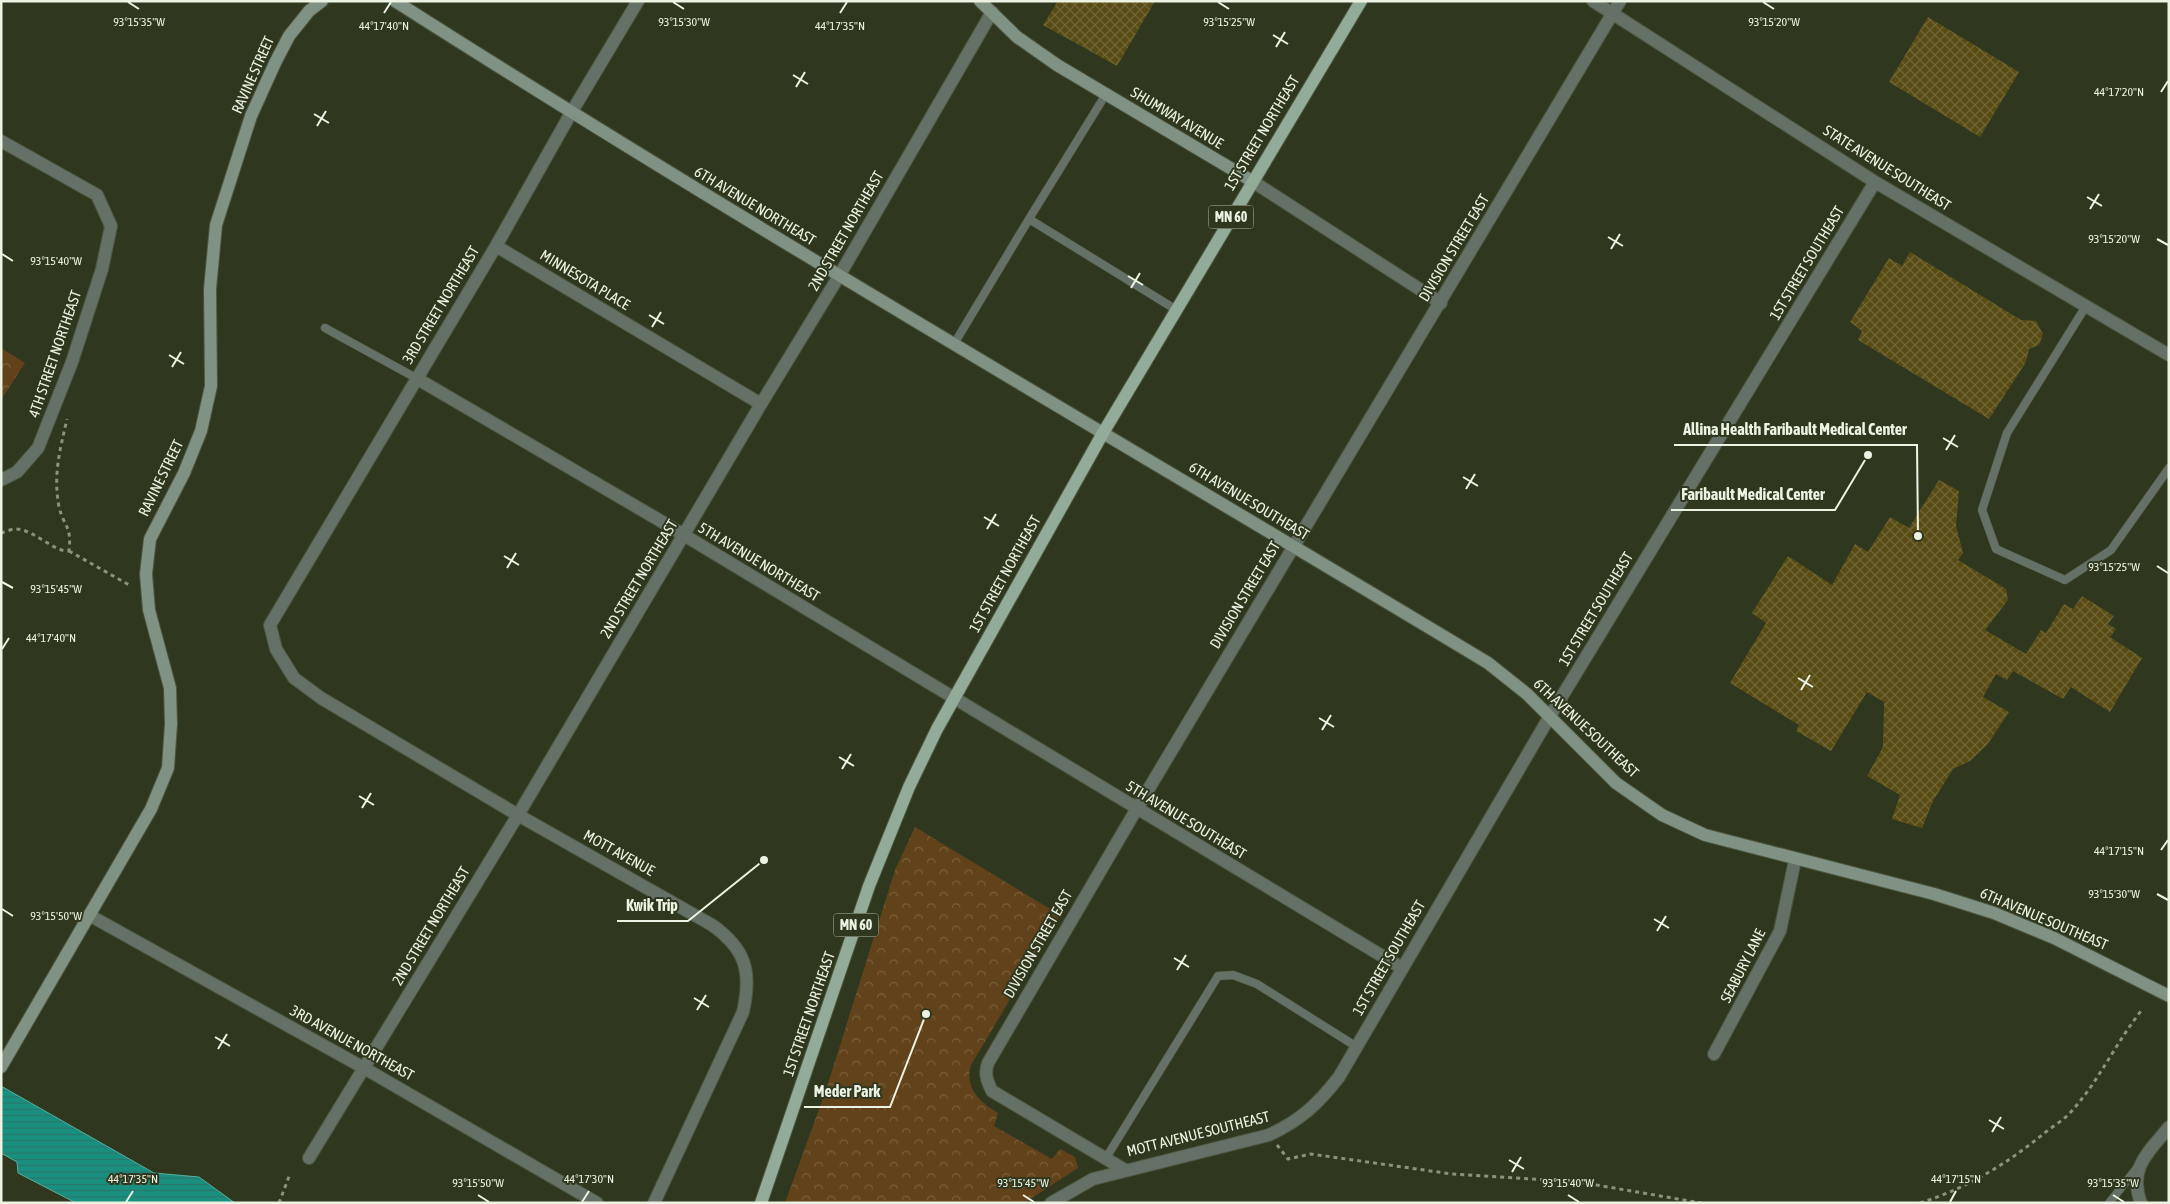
<svg xmlns="http://www.w3.org/2000/svg" width="2170" height="1204" viewBox="0 0 2170 1204" font-family="'Asap Condensed',sans-serif">
	<style>
		.park { fill: url(#park-crowns) }
		.water { fill: url(#water-rules); stroke: #59ad9d }
		.building { fill: url(#building-cross-hatch) }
		.lines { fill: none; stroke-linecap: round; stroke-linejoin: round }
		.lane-casing { stroke: #4d563e; stroke-width: 9 }
		.street-casing { stroke: #4d563e; stroke-width: 14 }
		.secondary-casing { stroke: #4d563e; stroke-width: 14 }
		.primary-casing { stroke: #4d563e; stroke-width: 14 }
		.path { stroke: #8b937d; stroke-width: 3; stroke-dasharray: 4 4; stroke-linecap: butt }
		.lane { stroke: #657067; stroke-width: 8 }
		.street { stroke: #657067; stroke-width: 12 }
		.secondary { stroke: #7f9284; stroke-width: 12 }
		.primary { stroke: #93ac99; stroke-width: 12 }
		.ticks { fill: none; stroke: #edf3e3; stroke-width: 2 }
		.labels { text-anchor: middle; stroke-width: 4; stroke-linejoin: round; paint-order: stroke }
		.shield { fill: #2f381e; stroke: #b4bba8; stroke-width: 1 }
		.shield-label { font-size: 14px; font-weight: bold; fill: #edf3e3 }
		.street-label { font-size: 15px; fill: #edf3e3; stroke: #2f381e }
		.ticks-label { font-size: 12px; text-anchor: middle; fill: #edf3e3; stroke: #2f381e; stroke-width: 4; stroke-linejoin: round; paint-order: stroke }
		.leader { fill: none; stroke: #edf3e3; stroke-width: 2 }
		.callout-dot { fill: #edf3e3; stroke: #2f381e; stroke-width: 2 }
		.callout-label { font-size: 16px; text-anchor: middle; font-weight: bold; fill: #edf3e3; stroke: #2f381e; stroke-width: 4; stroke-linejoin: round; paint-order: stroke }
	</style>
	<defs>
		<pattern id="park-crowns" width="20" height="18" patternUnits="userSpaceOnUse" patternTransform="scale(1.25)"><rect width="20" height="18" fill="#62421a"/><path d="M2 6a3 3 0 1 1 6 0M12 15a3 3 0 1 1 6 0" fill="none" stroke="#795e3b"/></pattern>
		<pattern id="water-rules" width="6" height="5" patternUnits="userSpaceOnUse" patternTransform="scale(1.25)"><rect width="6" height="5" fill="#198f7f"/><path d="M0 2.5h6" fill="none" stroke="#29766a"/></pattern>
		<pattern id="building-cross-hatch" width="8" height="8" patternUnits="userSpaceOnUse" patternTransform="scale(1.25)"><rect width="8" height="8" fill="#584c14"/><path d="M0 0l8 8M0 8l8-8" fill="none" stroke="#706636"/></pattern>
	</defs>
	<rect width="100%" height="100%" fill="#2f381e"/>
	<path class="park" d="M1,348L25,363L1,400Z
		M915,827L1060,915L971,1065C964,1088 980,1102 998,1113L994,1126L1052,1159L1060,1149L1075,1157L1078,1168L1024,1203H785L826,1090L895,870Z"/>
	<path class="water" d="M1,1086L154,1173L199,1177L235,1203H76L18,1173L17,1162L1,1153Z"/>
	<path class="building" d="M1058,1H1155L1117,66L1043,25Z
		M1928,17L2019,72L1980,137L1889,82Z
		M1910,252L2021,320L2036,321L2043,334L2039,345L2029,349L2026,362L1989,419L1858,340L1862,331L1850,322L1889,258L1902,266Z
		M1939,480L1959,491L1956,526L1963,553L1958,560L2006,589L2008,600L1985,630L2026,654L2041,630L2046,633L2064,604L2073,609L2082,596L2114,616L2108,624L2116,629L2110,637L2142,658L2110,712L2071,687L2063,699L2013,671L2007,680L1996,674L1983,697L2009,712L1987,745L1970,761L1953,769L1933,801L1922,828L1892,819L1900,795L1867,776L1883,747L1884,702L1867,692L1831,751L1796,731L1799,725L1730,683L1766,623L1752,613L1788,556L1832,585L1855,544L1868,552L1890,517L1909,528Z"/>
	<g class="lines">
		<defs>
			<path id="lane" d="M1106,94L1029,219L1175,309
				M2086,306L2007,433L1982,510L1996,549L2065,580L2111,550L2169,468
				M325,328L416,378
				M954,344L1029,219
				M1106,1158L1218,976L1233,975L1257,984L1357,1047
				M2109,1203L2137,1168"/>
			<path id="street" d="M638,1L571,113L496,246L270,625L276,649L294,678L321,698L518,815L712,925C746,949 752,972 743,1012L654,1203
				M1593,1L1875,182L2169,355
				M1,141L97,195L111,226L102,269L72,362L38,448L17,472L1,480
				M1252,181L1441,303
				M496,246L761,404
				M416,378L659,520L1402,968
				M89,915L364,1068L597,1203
				M1714,1054L1780,931L1795,860
				M309,1158L518,815L761,404L839,276L992,12
				M1125,1170L992,1091C987,1081 984,1073 988,1063L1136,810L1620,1
				M1051,1203L1093,1179L1269,1135C1301,1120 1318,1104 1339,1077L1550,716L1875,182
				M2141,1203C2128,1168 2148,1153 2169,1127"/>
			<path id="secondary" d="M395,1C754,230 1123,443 1488,663L1527,694L1616,783L1662,815L1705,835L1934,894L1994,913L2054,938L2169,996
				M980,1L1017,37L1057,65L1252,181
				M1,1067L151,809L168,768L171,724L170,688L149,610L146,574L150,539L184,473L201,431L211,386L210,289L216,225L251,116L275,63L289,36L309,11L322,1"/>
			<path id="primary" d="M761,1203L869,886L909,787L937,729L1103,433L1361,1"/>
		</defs>
		<use href="#lane" class="lane-casing"/>
		<use href="#street" class="street-casing"/>
		<use href="#secondary" class="secondary-casing"/>
		<use href="#primary" class="primary-casing"/>
		<path class="path" d="M1,533C6,532 13,528 17,529C34,530 54,552 69,551C72,526 64,527 59,507C53,474 60,450 67,419
			M69,551L131,586
			M1277,1145L1288,1159L1311,1154L1452,1174L1579,1182L1701,1203
			M279,1203L290,1174
			M1920,1203C1965,1189 2005,1165 2042,1135C2050,1128 2061,1122 2069,1114C2098,1083 2115,1044 2141,1011"/>
		<use href="#lane" class="lane"/>
		<use href="#street" class="street"/>
		<use href="#secondary" class="secondary"/>
		<use href="#primary" class="primary"/>
	</g>
	<path class="ticks" d="M128,2L139,9M673,2L684,9M1218,2L1229,9M1763,2L1774,9M384,13L391,2M840,13L847,2M1273,35L1288,44M1276,47L1285,32M793,75L808,84M796,87L805,72M2161,92L2168,81M314,114L329,123M317,126L326,111M2087,197L2102,206M2090,209L2099,194M1608,237L1623,246M2157,239L2168,245M1611,249L1620,234M2,254L13,261M1128,276L1143,285M1131,288L1140,273M649,315L664,324M652,327L661,312M169,355L184,364M172,367L181,352M1943,438L1958,447M1946,450L1955,435M1463,477L1478,486M1466,489L1475,474M984,517L999,526M987,529L996,514M504,556L519,565M2157,566L2168,573M507,568L516,553M2,582L13,588M2,649L9,638M1798,678L1813,687M1801,690L1810,675M1319,718L1334,727M1322,730L1331,715M839,757L854,766M842,769L851,754M359,796L374,805M362,808L371,793M2161,850L2168,840M2157,894L2168,900M2,909L13,916M1654,919L1669,928M1657,931L1666,916M1174,958L1189,967M1177,970L1186,955M694,998L709,1007M697,1010L706,995M215,1037L230,1046M218,1049L227,1034M1989,1120L2004,1129M1992,1132L2001,1117M1509,1160L1524,1169M1512,1172L1521,1157M478,1195L489,1202M1023,1195L1034,1202M1568,1195L1579,1202M2113,1195L2124,1202M126,1202L133,1191M582,1202L589,1191M1950,1202L1956,1191"/>
	<g class="labels">
		<g class="shield">
			<rect x="1208.5" y="205.5" width="45" height="23" rx="4"/>
			<rect x="833.5" y="913.5" width="45" height="23" rx="4"/>
		</g>
		<g class="shield-label">
			<text x="1231" y="222">MN 60</text>
			<text x="856" y="930">MN 60</text>
		</g>
		<g class="street-label">
			<text transform="translate(253 75) rotate(-66)" y="5">RAVINE STREET</text>
			<text transform="translate(1177 118) rotate(31)" y="5">SHUMWAY AVENUE</text>
			<text transform="translate(1262 133) rotate(-59)" y="5">1ST STREET NORTHEAST</text>
			<text transform="translate(1887 168) rotate(32)" y="5">STATE AVENUE SOUTHEAST</text>
			<text transform="translate(755 206) rotate(31)" y="5">6TH AVENUE NORTHEAST</text>
			<text transform="translate(846 231) rotate(-60)" y="5">2ND STREET NORTHEAST</text>
			<text transform="translate(1454 248) rotate(-59)" y="5">DIVISION STREET EAST</text>
			<text transform="translate(1807 263) rotate(-59)" y="5">1ST STREET SOUTHEAST</text>
			<text transform="translate(585 280) rotate(31)" y="5">MINNESOTA PLACE</text>
			<text transform="translate(441 305) rotate(-59)" y="5">3RD STREET NORTHEAST</text>
			<text transform="translate(55 354) rotate(-71)" y="5">4TH STREET NORTHEAST</text>
			<text transform="translate(161 478) rotate(-64)" y="5">RAVINE STREET</text>
			<text transform="translate(1249 501) rotate(31)" y="5">6TH AVENUE SOUTHEAST</text>
			<text transform="translate(759 562) rotate(31)" y="5">5TH AVENUE NORTHEAST</text>
			<text transform="translate(1005 574) rotate(-61)" y="5">1ST STREET NORTHEAST</text>
			<text transform="translate(639 579) rotate(-59)" y="5">2ND STREET NORTHEAST</text>
			<text transform="translate(1245 595) rotate(-59)" y="5">DIVISION STREET EAST</text>
			<text transform="translate(1596 609) rotate(-59)" y="5">1ST STREET SOUTHEAST</text>
			<text transform="translate(1586 728) rotate(43)" y="5">6TH AVENUE SOUTHEAST</text>
			<text transform="translate(1186 820) rotate(31)" y="5">5TH AVENUE SOUTHEAST</text>
			<text transform="translate(619 853) rotate(29)" y="5">MOTT AVENUE</text>
			<text transform="translate(2044 919) rotate(23)" y="5">6TH AVENUE SOUTHEAST</text>
			<text transform="translate(431 926) rotate(-59)" y="5">2ND STREET NORTHEAST</text>
			<text transform="translate(1038 944) rotate(-60)" y="5">DIVISION STREET EAST</text>
			<text transform="translate(1389 958) rotate(-60)" y="5">1ST STREET SOUTHEAST</text>
			<text transform="translate(1743 966) rotate(-63)" y="5">SEABURY LANE</text>
			<text transform="translate(809 1014) rotate(-71)" y="5">1ST STREET NORTHEAST</text>
			<text transform="translate(352 1043) rotate(29)" y="5">3RD AVENUE NORTHEAST</text>
			<text transform="translate(1198 1134) rotate(-14)" y="5">MOTT AVENUE SOUTHEAST</text>
		</g>
	</g>
	<g class="ticks-label">
		<text x="139" y="26">93°15'35"W</text>
		<text x="684" y="26">93°15'30"W</text>
		<text x="1229" y="26">93°15'25"W</text>
		<text x="1774" y="26">93°15'20"W</text>
		<text x="384" y="30">44°17'40"N</text>
		<text x="840" y="30">44°17'35"N</text>
		<text x="2119" y="96">44°17'20"N</text>
		<text x="2114" y="243">93°15'20"W</text>
		<text x="56" y="265">93°15'40"W</text>
		<text x="2114" y="571">93°15'25"W</text>
		<text x="56" y="593">93°15'45"W</text>
		<text x="51" y="642">44°17'40"N</text>
		<text x="2119" y="855">44°17'15"N</text>
		<text x="2114" y="898">93°15'30"W</text>
		<text x="56" y="920">93°15'50"W</text>
		<text x="133" y="1183">44°17'35"N</text>
		<text x="589" y="1183">44°17'30"N</text>
		<text x="1956" y="1183">44°17'15"N</text>
		<text x="478" y="1187">93°15'50"W</text>
		<text x="1023" y="1187">93°15'45"W</text>
		<text x="1568" y="1187">93°15'40"W</text>
		<text x="2113" y="1187">93°15'35"W</text>
	</g>
	<path class="leader" d="M1918 536L1917 445H1674M1868 455L1835 510H1671M764 860L688 921H617M926 1014L890 1107H804"/>
	<g class="callout-dot">
		<circle cx="1918" cy="536" r="5"/>
		<circle cx="1868" cy="455" r="5"/>
		<circle cx="764" cy="860" r="5"/>
		<circle cx="926" cy="1014" r="5"/>
	</g>
	<g class="callout-label">
		<text x="1795" y="435">Allina Health Faribault Medical Center</text>
		<text x="1753" y="500">Faribault Medical Center</text>
		<text x="652" y="911">Kwik Trip</text>
		<text x="847" y="1097">Meder Park</text>
	</g>
	<rect width="2170" height="1204" fill="none" stroke="#edf3e3" stroke-width="5"/>
</svg>
